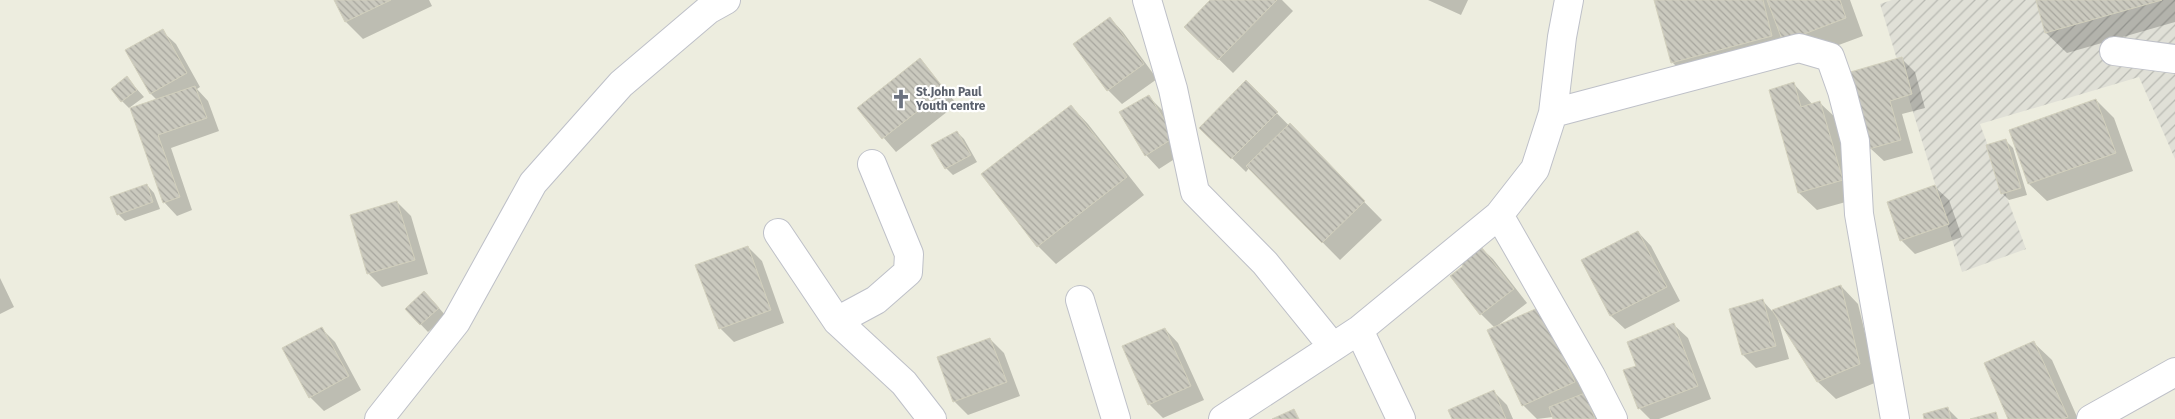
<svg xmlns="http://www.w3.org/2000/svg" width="2175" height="419" viewBox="0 0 2175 419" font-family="'Fira Sans',sans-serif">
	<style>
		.industrial { fill: url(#industrial-furrows) }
		.shadow { fill: #0003 }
		.building { fill: url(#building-back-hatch); stroke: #d2d0bd }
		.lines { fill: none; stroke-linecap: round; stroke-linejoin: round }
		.street-casing { stroke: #bec0c8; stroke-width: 30 }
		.street { stroke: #fff; stroke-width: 28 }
		.labels { text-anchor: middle; stroke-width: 4.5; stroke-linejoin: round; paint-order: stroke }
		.worship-label { font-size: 12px; font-weight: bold; fill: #5b616d; stroke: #fff; text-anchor: start }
	</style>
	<defs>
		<pattern id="industrial-furrows" width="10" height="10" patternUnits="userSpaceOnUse" patternTransform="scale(1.25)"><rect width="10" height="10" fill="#e0e0d7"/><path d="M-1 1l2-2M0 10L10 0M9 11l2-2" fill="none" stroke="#b8b9b2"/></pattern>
		<pattern id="building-back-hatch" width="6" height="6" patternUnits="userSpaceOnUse" patternTransform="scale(1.25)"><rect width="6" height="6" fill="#cac9be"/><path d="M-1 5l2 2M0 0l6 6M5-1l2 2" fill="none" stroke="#a7a69e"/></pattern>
	</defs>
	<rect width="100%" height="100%" fill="#ededdf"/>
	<path class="industrial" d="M1892,0H2175V159L2139,77L1980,124L2026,249L1962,272L1880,4Z"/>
	<path class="shadow" d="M335,0H429L432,6L363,39L346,22Z
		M1212,0H1282L1293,11L1233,73L1186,27Z
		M1428,0H1468L1461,15Z
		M1656,0H1850L1863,36L1801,59L1690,80L1672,62Z
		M2037,0H2175V22L2067,53L2046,33Z
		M1110,18L1123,32L1157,79L1122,104L1108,90L1074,44Z
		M162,31L176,44L200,87L197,89L208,101L219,131L171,148L192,210L177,216L164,202L131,109L157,100L151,94Z
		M1902,59L1915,72L1925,108L1902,114L1913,153L1884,161L1870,148Z
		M919,60L957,104L896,152L858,108Z
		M127,78L144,97L129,108L122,101Z
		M1246,82L1382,220L1340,260L1249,168L1246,172L1201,128Z
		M1794,84L1813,105L1820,103L1838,120L1860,198L1817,210L1799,193Z
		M1148,96L1162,110L1187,151L1159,169L1146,155Z
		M2096,100L2114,118L2133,171L2047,201L2029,184L2011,130Z
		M1071,106L1088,124L1144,195L1056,264L1038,246Z
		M957,132L964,139L977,162L953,175L946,168Z
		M2006,141L2013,148L2027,195L2009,200L2002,193Z
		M147,185L154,193L160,209L125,221L118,214Z
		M1935,187L1949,200L1962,237L1915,254L1901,240Z
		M397,202L411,216L428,274L382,287L368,273Z
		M1638,232L1651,246L1680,301L1625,329L1611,316L1583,260Z
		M1479,246L1493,259L1527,303L1497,326H1557L1602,419H1555L1553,417L1537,419L1523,405L1495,328L1481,314L1452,277L1465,266Z
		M748,247L762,261L784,323L734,342L720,328Z
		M0,278L14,307L0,314Z
		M1841,286L1858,304L1877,382L1836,399L1818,382L1777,316L1789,359L1756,368L1743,355L1763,301L1772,311Z
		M432,300L446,316L428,332L406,309Z
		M1674,325L1688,338L1711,399L1659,419H1650L1639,408L1638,366Z
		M321,328L335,342L361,390L324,411L310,397Z
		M1165,329L1178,343L1204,400L1163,418L1149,404Z
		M990,339L1004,353L1020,396L968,415L955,402L938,358Z
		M2034,343L2052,360L2078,419H2010Z
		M1494,392L1507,405L1513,419H1454Z
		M1948,409L1958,419H1925Z"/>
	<path class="building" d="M334,0H391L345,22Z
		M1210,0H1277L1218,60L1184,27Z
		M1654,0H1763L1772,36L1671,63Z
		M1767,0H1840L1846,18L1783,42Z
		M2036,0H2162L2045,33Z
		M1110,17L1144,64L1107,91L1073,44Z
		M163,29L187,73L150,94L125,50Z
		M1902,57L1912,94L1890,101L1901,140L1869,149L1847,73Z
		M920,58L945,90L882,139L857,108Z
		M127,76L137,90L121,102L111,89Z
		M1246,80L1278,112L1231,159L1199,128Z
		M1794,82L1801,107L1820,101L1843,180L1798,193L1769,90Z
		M195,86L207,118L158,135L180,197L163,203L130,108Z
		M1149,95L1175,137L1145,156L1119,112Z
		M2096,99L2116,153L2028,184L2009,130Z
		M1071,105L1127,177L1037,247L981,174Z
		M1290,123L1365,201L1322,243L1246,166Z
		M957,131L971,155L945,169L931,145Z
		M2006,139L2021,188L2001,194L1986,145Z
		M147,184L153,202L117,215L110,197Z
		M1935,185L1949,224L1900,241L1887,202Z
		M397,201L415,260L367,274L350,215Z
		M1638,231L1667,287L1610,316L1581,260Z
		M1479,244L1514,289L1480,315L1450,276L1463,266L1459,260Z
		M748,246L771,310L719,329L695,265Z
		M1841,285L1860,364L1817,382L1772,310Z
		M424,291L439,308L420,325L405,309Z
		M1763,299L1776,346L1742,355L1729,309Z
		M1540,307L1575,382L1522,406L1487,330Z
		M1674,323L1698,386L1638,409L1623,370L1636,366L1627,342Z
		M322,327L349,376L309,398L282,348Z
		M1165,328L1191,386L1148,405L1122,346Z
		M990,338L1007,382L953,402L937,357Z
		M2034,341L2068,417L2063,419H2008L1984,363Z
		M1494,390L1506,419H1452L1448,410Z
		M1585,393L1595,419H1553L1549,407Z
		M1948,407L1951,419H1924L1923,414Z
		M1294,409L1299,419H1272Z
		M1996,412L1998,419H1970Z"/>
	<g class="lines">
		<defs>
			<path id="street" d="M1147,0L1173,89L1195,192L1265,263L1333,347
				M2114,51L2175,59
				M1553,113L1799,48L1830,57L1842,91L1855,141L1859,214L1895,419
				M1499,215L1591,376L1613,419
				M778,233L837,321L904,383L932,419
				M1080,300L1116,419
				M837,321L876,300L908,272L909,254L872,164
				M1359,330L1401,419
				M379,419L456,322L533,183L621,84L708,10L726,0
				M1223,419L1359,330L1499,215L1535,169L1553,113L1562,37L1569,0
				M2091,419L2175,372"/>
		</defs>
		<use href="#street" class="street-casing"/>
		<use href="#street" class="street"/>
	</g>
	<defs>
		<symbol id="church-bare" viewBox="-9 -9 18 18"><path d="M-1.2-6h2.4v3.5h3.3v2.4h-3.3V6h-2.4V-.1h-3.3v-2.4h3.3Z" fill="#6b7280" stroke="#fff" stroke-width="2.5" paint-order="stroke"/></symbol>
	</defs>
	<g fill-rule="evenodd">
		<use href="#church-bare" x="887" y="85" width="28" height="28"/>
	</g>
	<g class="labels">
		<g class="worship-label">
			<text x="916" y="96">St.John Paul<tspan x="916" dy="14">Youth centre</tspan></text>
		</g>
	</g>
</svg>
